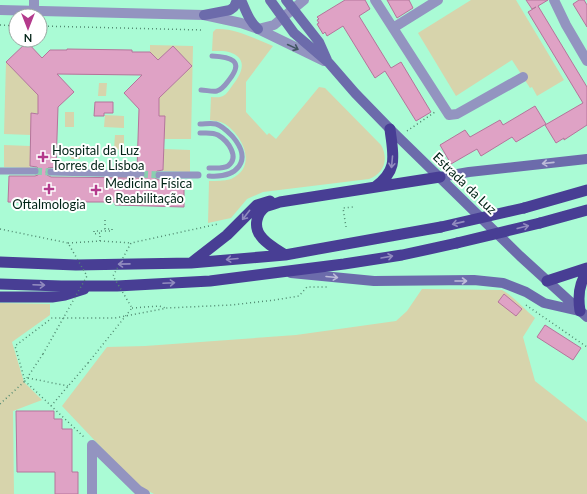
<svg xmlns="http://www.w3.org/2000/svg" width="587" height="494" viewBox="0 0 587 494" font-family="Lato,sans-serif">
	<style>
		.green { fill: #d7d4ac }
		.building { fill: #dfa2c5; stroke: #b5749b; fill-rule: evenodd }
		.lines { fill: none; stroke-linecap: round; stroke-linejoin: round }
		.pedestrian-tunnel { stroke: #88d0af; stroke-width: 7; stroke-dasharray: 7 3.5; stroke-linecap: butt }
		.path { stroke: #518a71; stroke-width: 1.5; stroke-dasharray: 1 3; stroke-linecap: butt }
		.service { stroke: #9394c0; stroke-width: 5 }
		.pedestrian { stroke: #9394c0; stroke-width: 7 }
		.minor { stroke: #9394c0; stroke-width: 10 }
		.secondary { stroke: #6c6bab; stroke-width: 10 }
		.trunk { stroke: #483e94; stroke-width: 11 }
		.path-bridge { stroke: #518a71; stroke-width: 1.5; stroke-dasharray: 1 3; stroke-linecap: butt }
		.trunk-bridge { stroke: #483e94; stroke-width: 11 }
		.oneway { stroke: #425662 }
		.oneway2 { stroke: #918bbf }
		.oneway3 { stroke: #bdbcd9 }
		.poi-dot { fill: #b43a8c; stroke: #fff; stroke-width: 1.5 }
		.labels { text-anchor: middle; stroke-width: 4; stroke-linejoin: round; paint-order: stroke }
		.poi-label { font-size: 13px; fill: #002316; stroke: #fff; text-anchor: start }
		.street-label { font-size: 13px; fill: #002316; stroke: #fff }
	</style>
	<rect width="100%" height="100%" fill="#aafbd5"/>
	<path class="green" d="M471,0H516L564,80L537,96L532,87L530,88L512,60L456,96L418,33Z
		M216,29C236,28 255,39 273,46L246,82V112L267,135L269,133L276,139L319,87L325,88L381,145C389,159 384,174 369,179L263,192L247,199L231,218L208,223L209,181C216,181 224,181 231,179C258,167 243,136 225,124C220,121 215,121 210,120L211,97C215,97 219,98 223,96C227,94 229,90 232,86C239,77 249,62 234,54C227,50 219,51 212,51L213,32Z
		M150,45L193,46L191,139H164L165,117L159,116V98L192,66L173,46L158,60L150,52Z
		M6,62L38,95V113H32L31,135L4,134Z
		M99,83H107L106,96H98Z
		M65,112H74V127H65Z
		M105,115L124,116V128L104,127Z
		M115,135H124V150L114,149Z
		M4,145L30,146V168L4,167Z
		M72,146H81L80,159H71Z
		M164,149L190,150V172L163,171Z
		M422,289L502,290C511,294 526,311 535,318L523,337L535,381L587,422V494H154L137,485L62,406L107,347L145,346L296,335L396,321L407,311Z
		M0,303L50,304V315L12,342L24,382L42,400L13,411L14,494H0Z"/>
	<path class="building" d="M345,0H365L370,9L359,16L391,68L401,62L431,112L416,121L385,71L375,78L343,26L327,36L325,32L323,34L317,24L319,23L317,20L319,19L317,17Z
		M387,0H409L413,8L397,18Z
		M526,0H548L538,6L587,87V125L564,140V138L556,143L545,125L583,103L528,12L536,7L532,9Z
		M579,0H584L587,5V27L573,4Z
		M27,42L42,58L50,50H67V49L132,50V52H150L158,60L173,46L192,66L159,98V116H165L163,170L157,171L154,175L155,178L159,180H184V207L115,205V202H76V204L8,202L9,176H35L38,175L40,171L37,167L30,166L31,113L38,114V95L6,62ZM57,74L142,75L124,93L139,109L137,169L143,170L145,171L146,174L144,178L51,177L47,175L46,172L48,168L56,167L58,107L74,92Z
		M95,102H113V113H104V116H94Z
		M535,106L546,124L516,142L512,137L481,156L477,149L451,164L440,145L465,130L470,137L500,120L503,125Z
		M504,294L522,309L516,316L498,302Z
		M545,325L581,348L573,360L537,337Z
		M16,411H54V419H62V429H72V472H78V494H55V472H17Z"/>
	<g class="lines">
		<path class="pedestrian-tunnel" d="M35,171L51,172
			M141,174L159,175"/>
		<path class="path" d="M0,25L16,26
			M40,26L203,30
			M407,131L435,112
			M346,227L343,208L353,207
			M100,241V233L94,234V231H112V229H105V220
			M68,243L100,241L131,243
			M526,305L587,347
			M132,308L159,306L166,308
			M43,354L25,381L85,438
			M28,378L68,386
			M0,404L25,381L15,346L52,318H115L167,308L231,305L275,300L299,296L307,287H328
			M51,406L88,363"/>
		<path class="service" d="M201,90C206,90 212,92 217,91C223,89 226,84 229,80C245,60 230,57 212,56
			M200,124C205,124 211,123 216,124C223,126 228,132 233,137C253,161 237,178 209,176
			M200,133C206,133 213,132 218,135C228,141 240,157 228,166C223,169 215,168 209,168"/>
		<path class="pedestrian" d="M0,171H35
			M51,172L141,174
			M159,175H198"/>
		<path class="minor" d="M34,0V10
			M375,0L449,115L457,114L523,77
			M554,0L566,25L587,61
			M0,10L204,15L241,23L258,29L324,61
			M393,28L438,0
			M258,29L274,25L304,0
			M92,445L138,490L145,494
			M92,445V494"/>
		<path class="secondary" d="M241,0C246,11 249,21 258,29
			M270,0L294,33L329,63L355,93L390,129L520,256L587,317
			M286,0L319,42L327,60
			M204,15L230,10L234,7L237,0
			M440,177L469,172L587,159
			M291,273L374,281L474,280L503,283L526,292L544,303L579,311"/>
		<path class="trunk" d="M375,187C399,170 393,155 390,129
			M524,208L587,190
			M540,223L587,210
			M285,255C273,247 253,237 257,220C258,215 261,210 265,207C270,205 275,204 280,202L440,177
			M0,262L76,265L191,263L285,255L441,227
			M191,263L227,235L257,205L270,201
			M547,281L587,268
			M0,284L61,286H117L210,281L344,264L402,255L457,243
			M0,297H52L65,295L84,289
			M580,311C578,298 578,284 587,273"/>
		<path class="path-bridge" d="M0,229L68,243L87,276L43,354
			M88,363L132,308L113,276L131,243L218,224"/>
		<path class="trunk-bridge" d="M441,227L524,208
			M457,243L540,223"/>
	</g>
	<defs><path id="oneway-shaft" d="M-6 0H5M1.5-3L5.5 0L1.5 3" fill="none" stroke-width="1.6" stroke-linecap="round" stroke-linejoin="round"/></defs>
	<use class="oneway" href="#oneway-shaft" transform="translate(293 47) rotate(25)"/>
	<g class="oneway2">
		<use href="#oneway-shaft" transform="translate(392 162) rotate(95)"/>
		<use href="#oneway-shaft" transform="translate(246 215) rotate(128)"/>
		<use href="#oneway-shaft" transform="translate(458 223) rotate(167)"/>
		<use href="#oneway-shaft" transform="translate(523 227) rotate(-14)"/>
		<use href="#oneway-shaft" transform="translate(387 257) rotate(-10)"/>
		<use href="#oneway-shaft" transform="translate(232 259) rotate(175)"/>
		<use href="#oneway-shaft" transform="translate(124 264) rotate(179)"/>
		<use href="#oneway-shaft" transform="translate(169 283) rotate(-3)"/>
		<use href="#oneway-shaft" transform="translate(39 285) rotate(2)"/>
	</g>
	<g class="oneway3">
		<use href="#oneway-shaft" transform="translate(548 163) rotate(174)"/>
		<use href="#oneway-shaft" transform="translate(332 277) rotate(5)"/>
		<use href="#oneway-shaft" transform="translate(461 281)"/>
	</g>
	<g class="poi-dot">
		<path d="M41 151h4v4h4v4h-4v4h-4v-4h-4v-4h4z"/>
		<path d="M47 183h4v4h4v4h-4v4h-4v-4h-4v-4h4z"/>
		<path d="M94 184h4v4h4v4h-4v4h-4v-4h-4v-4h4z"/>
	</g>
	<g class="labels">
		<g class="poi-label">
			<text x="52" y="155">Hospital da Luz<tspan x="52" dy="15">Torres de Lisboa</tspan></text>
			<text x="105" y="188">Medicina Física<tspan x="105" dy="15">e Reabilitação</tspan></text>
			<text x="49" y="209" text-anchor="middle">Oftalmologia</text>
		</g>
		<g class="street-label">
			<text transform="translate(465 183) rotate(44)" y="5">Estrada da Luz</text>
		</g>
	</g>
	<g transform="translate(28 28) rotate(180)"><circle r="19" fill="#ffffff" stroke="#99a7a2"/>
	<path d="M0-3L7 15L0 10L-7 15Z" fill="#b43a8c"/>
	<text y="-6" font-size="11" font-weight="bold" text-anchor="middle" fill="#002316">N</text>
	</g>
</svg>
